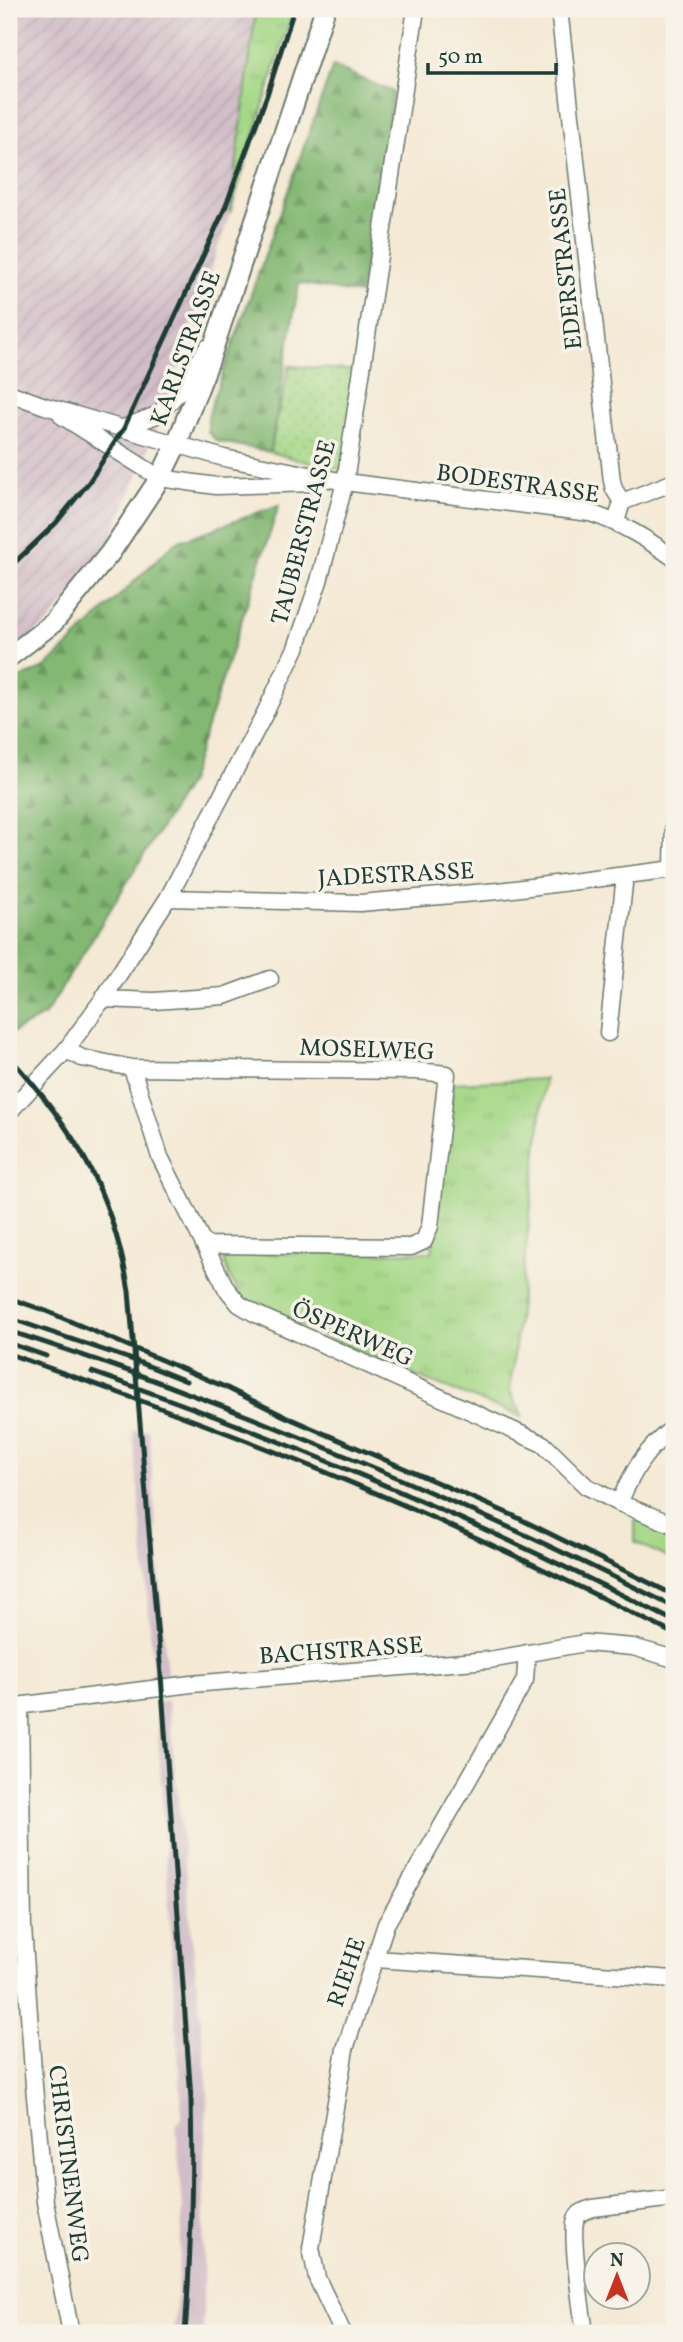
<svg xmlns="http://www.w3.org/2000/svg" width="683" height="2342" viewBox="0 0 683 2342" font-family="Vollkorn,serif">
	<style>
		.industrial { fill: url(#industrial-furrows) }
		.railway { fill: #d2bdc8 }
		.grass { fill: url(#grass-tufts); stroke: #628a5d; stroke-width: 2 }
		.forest { fill: url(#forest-firs); stroke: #517a54; stroke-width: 2 }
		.park { fill: url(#park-dots); stroke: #628a5d; stroke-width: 2 }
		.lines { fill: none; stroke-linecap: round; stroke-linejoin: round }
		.minor-casing { stroke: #6a796c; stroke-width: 19 }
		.tertiary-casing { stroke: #6a796c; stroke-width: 23 }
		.minor { stroke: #fff; stroke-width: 16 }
		.tertiary { stroke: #fff; stroke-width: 19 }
		.rail { stroke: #1f3d34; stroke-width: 5 }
		.labels { text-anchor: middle; stroke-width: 7; stroke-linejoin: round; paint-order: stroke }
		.street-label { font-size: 24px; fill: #1f3d34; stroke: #f7f3e8 }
	</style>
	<defs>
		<pattern id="industrial-furrows" width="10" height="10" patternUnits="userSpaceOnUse" patternTransform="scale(1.75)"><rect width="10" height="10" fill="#d2bdc8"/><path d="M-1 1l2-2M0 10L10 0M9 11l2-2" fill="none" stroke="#b4a3ac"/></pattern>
		<pattern id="grass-tufts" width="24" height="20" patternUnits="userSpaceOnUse" patternTransform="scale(1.75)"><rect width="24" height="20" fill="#a4d786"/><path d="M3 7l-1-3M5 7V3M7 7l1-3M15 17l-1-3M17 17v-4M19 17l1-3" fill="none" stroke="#8db974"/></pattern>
		<pattern id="forest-firs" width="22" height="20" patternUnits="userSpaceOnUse" patternTransform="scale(1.75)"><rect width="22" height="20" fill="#83b873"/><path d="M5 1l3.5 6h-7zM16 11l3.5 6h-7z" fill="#6b975f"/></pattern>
		<pattern id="park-dots" width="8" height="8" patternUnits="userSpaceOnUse" patternTransform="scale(1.75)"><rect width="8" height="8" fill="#a4d786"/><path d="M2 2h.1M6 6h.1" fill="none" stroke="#8db974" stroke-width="1.8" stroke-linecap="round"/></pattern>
	</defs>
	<rect width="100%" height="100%" fill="#f7f3e8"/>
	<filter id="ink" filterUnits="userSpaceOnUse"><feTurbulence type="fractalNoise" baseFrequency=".0143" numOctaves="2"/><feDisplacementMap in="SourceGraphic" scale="14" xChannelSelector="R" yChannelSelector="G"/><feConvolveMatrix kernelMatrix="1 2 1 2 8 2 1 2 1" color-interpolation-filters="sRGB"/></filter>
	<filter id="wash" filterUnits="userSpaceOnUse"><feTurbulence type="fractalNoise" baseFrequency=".00686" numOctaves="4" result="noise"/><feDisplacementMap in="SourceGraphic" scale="28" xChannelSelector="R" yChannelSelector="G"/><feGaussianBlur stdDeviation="1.57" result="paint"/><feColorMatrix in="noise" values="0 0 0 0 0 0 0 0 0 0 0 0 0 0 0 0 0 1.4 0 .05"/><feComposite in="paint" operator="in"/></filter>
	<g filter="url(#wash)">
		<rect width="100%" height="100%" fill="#f4e9d4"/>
		<path class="industrial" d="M9,9H256L230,213L151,442L110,541L49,623L9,651Z"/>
		<path class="railway" d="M133,1430H149L167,1675H154Z
			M168,1701L208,2093L204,2155L203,2333H174L183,2208L176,2126L182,2115L156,1703Z"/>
		<path class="grass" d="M256,9H293L230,213Z
			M545,1079L510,1391L523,1417L417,1377L248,1302C233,1288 227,1274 222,1254L432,1252L453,1083Z
			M635,1519L674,1533V1561L635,1542Z"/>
		<path class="forest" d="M333,66L393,92L360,294L299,283L270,452L217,441L208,432V418L213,400Z
			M279,505L189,782L45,1015L10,1034L9,682L45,668L174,543Z"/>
		<path class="park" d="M289,366L362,371L347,470L314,464L270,452Z"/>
	</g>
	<g filter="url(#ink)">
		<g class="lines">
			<defs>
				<path id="minor" d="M559,9L612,481L614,489L622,502L616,522
					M9,393L45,406L224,458L345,482L590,513C621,523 647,539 674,558
					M62,416L160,478L216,486L315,483
					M124,428L159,414L186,384L207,348
					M622,502L674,482
					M673,869L674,814
					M168,898L360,903L498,891L674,869
					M103,999L154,1001L224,996L270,979
					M608,1033L625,875
					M66,1050L82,1058L132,1068L417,1071L447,1074L430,1226L424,1241L411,1247L204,1245
					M132,1068L160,1157L226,1288L239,1304L256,1314L543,1444L586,1486L619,1503L674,1525
					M9,1112L66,1050L103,999L168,898L265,713L296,648L319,581L345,482L416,9
					M619,1503C634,1469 645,1450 674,1427
					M20,1706L23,1927L34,2086L45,2202L71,2333
					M9,1707L191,1684L489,1660L585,1643L633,1647L674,1659
					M375,1959L674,1979
					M343,2333L317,2278L311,2248L345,2049L386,1924L525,1680L527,1653
					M585,2333C582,2314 570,2232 576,2219C579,2212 586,2210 593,2208L674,2198"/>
				<path id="tertiary" d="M9,657L53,623L110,553L160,478L177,443L209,361L325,9"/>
			</defs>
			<use href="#minor" class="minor-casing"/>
			<use href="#tertiary" class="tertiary-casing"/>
			<use href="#minor" class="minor"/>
			<use href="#tertiary" class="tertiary"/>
			<path class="rail" d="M9,568L56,523L89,482L124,428L225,208L267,95L294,9
				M9,1057C76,1130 112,1192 129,1291L161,1675L191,2099C193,2178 191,2255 185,2333
				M9,1298L46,1311L225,1387L284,1416L512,1515L674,1595
				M9,1318L136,1361L186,1381
				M9,1331C64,1349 120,1367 174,1388C345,1452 512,1525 674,1607
				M9,1343L46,1356
				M9,1354C154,1404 299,1458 440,1521C519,1557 597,1595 674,1634
				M92,1372C292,1441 486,1525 674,1621"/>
		</g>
	</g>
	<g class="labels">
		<g class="street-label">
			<text transform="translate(565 269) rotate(-96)" y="8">EDERSTRASSE</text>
			<text transform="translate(185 348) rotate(-70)" y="8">KARLSTRASSE</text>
			<text transform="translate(518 483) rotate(8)" y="8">BODESTRASSE</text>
			<text transform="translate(303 532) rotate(-75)" y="8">TAUBERSTRASSE</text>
			<text transform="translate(396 874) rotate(-3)" y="8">JADESTRASSE</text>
			<text transform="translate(367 1049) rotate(2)" y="8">MOSELWEG</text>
			<text transform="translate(353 1333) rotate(24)" y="8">ÖSPERWEG</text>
			<text transform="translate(341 1650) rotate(-4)" y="8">BACHSTRASSE</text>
			<text transform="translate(346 1972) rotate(-71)" y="8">RIEHE</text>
			<text transform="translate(69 2164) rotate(83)" y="8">CHRISTINENWEG</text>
		</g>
	</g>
	<rect width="683" height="2342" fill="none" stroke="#f7f3e8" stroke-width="35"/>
	<g transform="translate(617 2276)"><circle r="33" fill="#f7f3e8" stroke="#a1aaa0" stroke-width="2"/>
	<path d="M0-5L12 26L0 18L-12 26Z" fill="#c8321e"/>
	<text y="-10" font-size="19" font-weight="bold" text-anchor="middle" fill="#1f3d34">N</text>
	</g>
	<path d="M428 63v10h128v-10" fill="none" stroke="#1f3d34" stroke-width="3.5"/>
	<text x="438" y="63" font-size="21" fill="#1f3d34" stroke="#f7f3e8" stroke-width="5" paint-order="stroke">50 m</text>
</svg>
